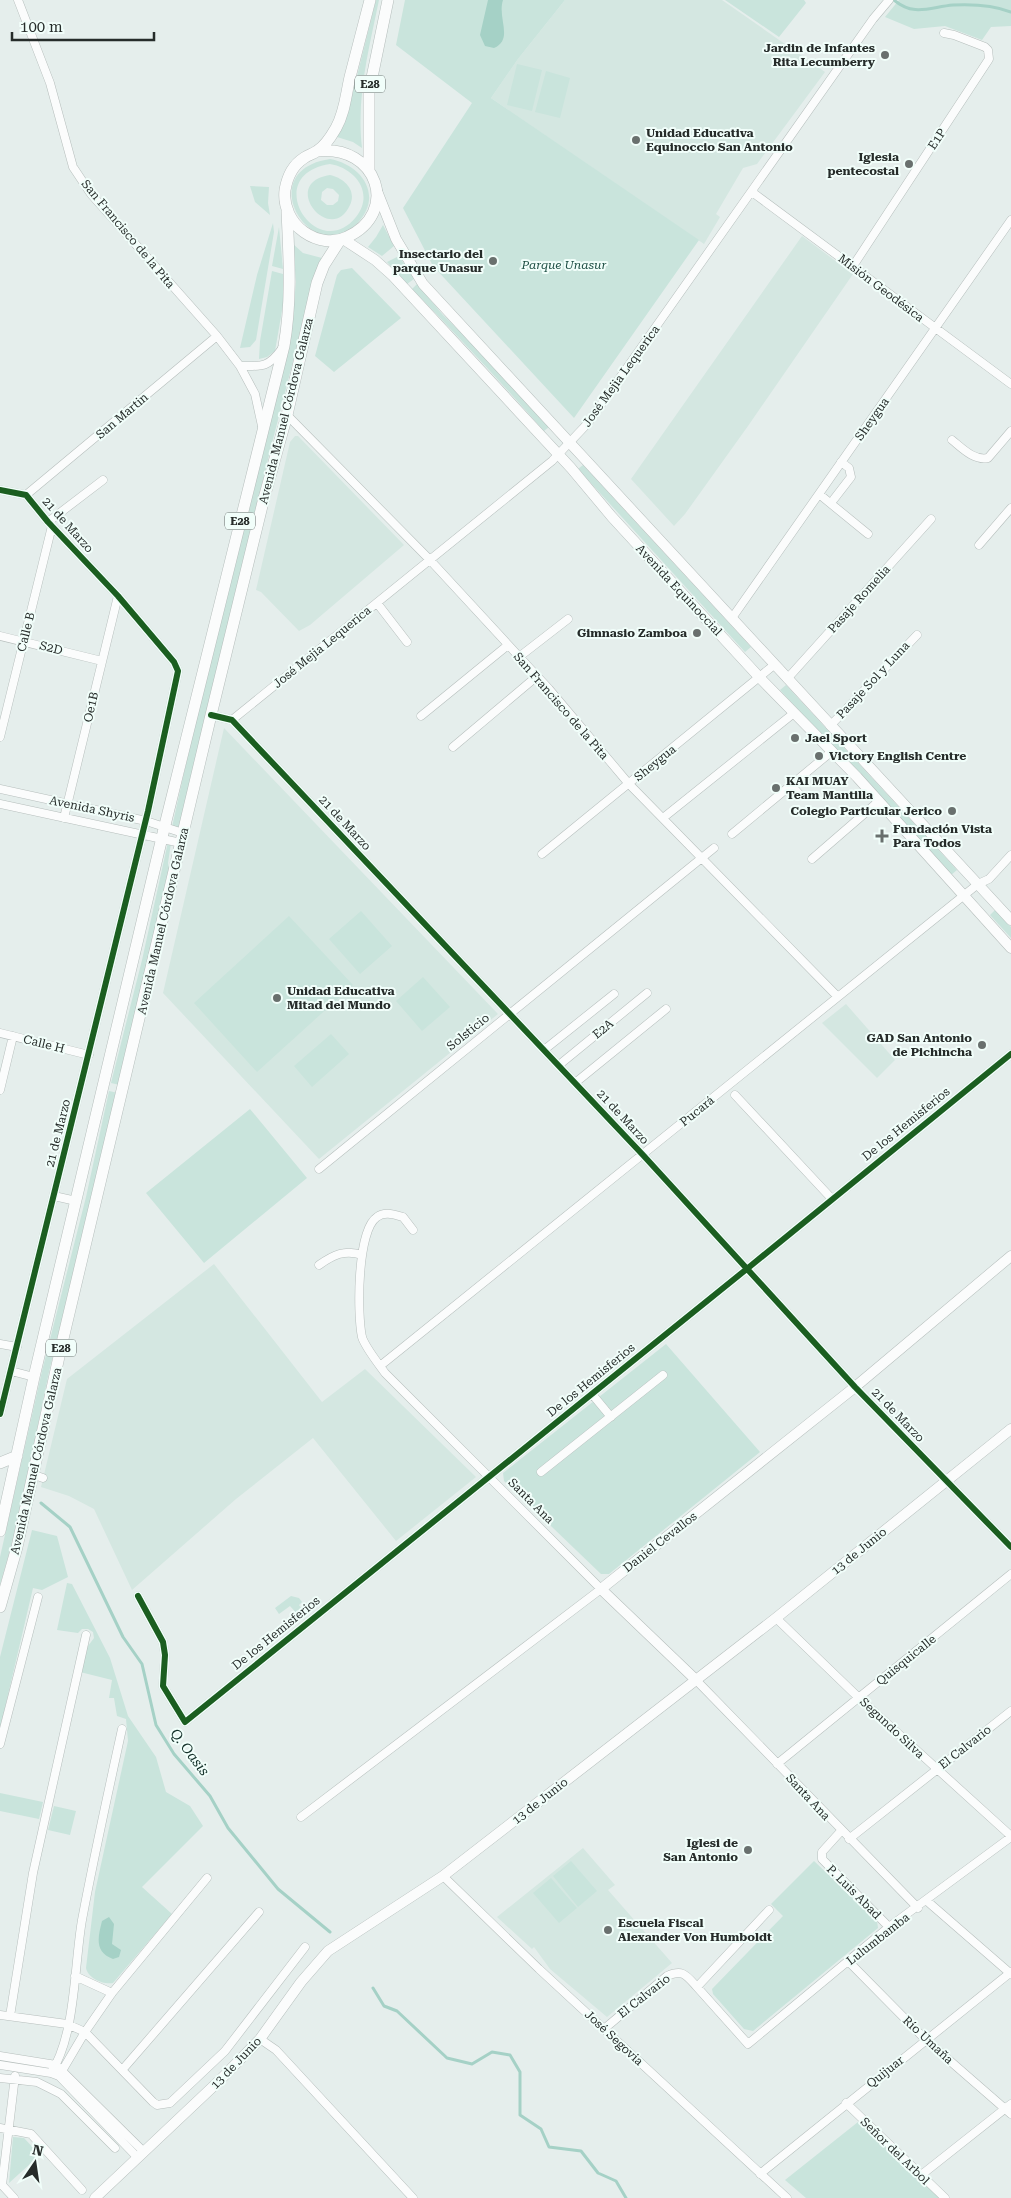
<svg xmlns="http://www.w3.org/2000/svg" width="1011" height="2198" viewBox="0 0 1011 2198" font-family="'Roboto Serif',serif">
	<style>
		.built { fill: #d4e7e1 }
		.green { fill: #c9e4dc; fill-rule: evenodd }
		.water { fill: #a5d1c6 }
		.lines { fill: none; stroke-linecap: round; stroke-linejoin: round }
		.stream { stroke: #a5d1c6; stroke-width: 3 }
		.street-casing { stroke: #b6bebc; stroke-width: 9 }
		.secondary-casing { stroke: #b6bebc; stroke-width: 11 }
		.primary-casing { stroke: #b6bebc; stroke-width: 12 }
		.street { stroke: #fbfcfc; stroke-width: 8 }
		.secondary { stroke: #fbfcfc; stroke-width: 10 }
		.primary { stroke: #fbfcfc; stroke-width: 11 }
		.cycleway-casing { stroke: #f1fefa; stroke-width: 9 }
		.cycleway { stroke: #1b5e20; stroke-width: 6 }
		.poi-dot { fill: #69706e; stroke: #f1fefa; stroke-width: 2 }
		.labels { text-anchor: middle; stroke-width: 4; stroke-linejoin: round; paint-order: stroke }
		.shield { fill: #f1fefa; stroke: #636b68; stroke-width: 1 }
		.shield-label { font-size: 11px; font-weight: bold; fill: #262c2a }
		.poi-label { font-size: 12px; font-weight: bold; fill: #262c2a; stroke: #f1fefa; text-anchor: end }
		.street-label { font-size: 12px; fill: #262c2a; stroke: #f1fefa }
		.park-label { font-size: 12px; font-style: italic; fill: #1c4e43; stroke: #f1fefa }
		.water-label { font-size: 14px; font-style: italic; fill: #14312a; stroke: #f1fefa }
	</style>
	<rect width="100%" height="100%" fill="#e5eeec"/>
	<path class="built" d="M565,0H722L825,72L757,164L743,168L716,214L720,217L704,244L491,98L518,59Z
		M802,236L853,274L748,426L685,514L674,526L631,479Z
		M295,436H298L404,545L310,625L299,631L261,592L256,590L290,442Z
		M224,728L498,1014L319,1159L163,993Z
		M846,1004L895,1060L877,1078L822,1023Z
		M214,1264L322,1402L365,1369L476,1477L396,1541L313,1438L236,1499L132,1590L94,1509L69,1496L41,1487L67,1379Z
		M583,1848L615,1885L608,1890L672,1963L607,2017L550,1969L534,1947L532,1949L497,1917Z"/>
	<path class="green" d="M376,0H379C369,49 356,97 362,148L353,142L337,137L354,88Z
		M405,0H565L518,59L491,98L699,240L574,418L433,266L403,208L472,103L396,45Z
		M725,0H804L806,3L779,37Z
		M899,0H1011V26L991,27L982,40L945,26L914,29L885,17Z
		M517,64L542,70L532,111L507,105Z
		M546,71L570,78L560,118L535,112Z
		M330,159C359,164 382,192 361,219C316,276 248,171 330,159ZM330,164C355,168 375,193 356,217C317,265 259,175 330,164Z
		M330,175C344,178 357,190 350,205C331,247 278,183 330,175ZM327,188L333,189L339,195L338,201L333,205H327L321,200L322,192Z
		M250,186L269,187L268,203L270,215L255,202Z
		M273,223L274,232L256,340L250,347L240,348L257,275Z
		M383,225L394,246L382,256L368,247L376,237Z
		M279,227L283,269L272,266Z
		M293,244L303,253L322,258L302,326L270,451L179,828L172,827L194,728L291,334L296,282Z
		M399,256L414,279L407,284L387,262Z
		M352,268L401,318L334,372L315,356L337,275L341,270Z
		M272,271L283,274V305L275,351L267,357L259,359L260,341Z
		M417,284L443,315L480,351L549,427L544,431C501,382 457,335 412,289Z
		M583,465L751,647L745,652L578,469Z
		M786,685L957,870L951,875L780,690Z
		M168,842L171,843L168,863L169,868L120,1085L111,1083L142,960Z
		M995,910L1011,927V938L990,915Z
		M361,911L392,946L360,974L329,939Z
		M289,916L353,985L257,1072L194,1003Z
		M423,977L450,1007L422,1031L396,1001Z
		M331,1034L349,1054L312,1087L294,1066Z
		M109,1091L118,1093L49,1372L17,1525L0,1585V1557L42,1371L86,1197Z
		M250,1109L307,1178L204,1263L146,1193Z
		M666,1344L760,1452L609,1574H601L504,1481L503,1473Z
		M32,1530L57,1536L68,1577L42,1590L33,1588L0,1729V1657Z
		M67,1583L72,1584L110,1658L128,1716L156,1757L166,1792L190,1806L203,1826L142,1887L172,1914L113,1983C103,1985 88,1978 86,1968L95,1892L128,1741L126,1719L117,1716L114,1698H109L112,1680L80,1672L85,1650L94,1638L93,1632L88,1629H82L78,1633L57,1630Z
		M291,1596L299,1598L302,1602L299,1605L304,1612L299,1616L290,1606L279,1614L275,1608Z
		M0,1793L43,1802L39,1819L0,1811Z
		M54,1806L76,1811L70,1835L48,1830Z
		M571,1861L597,1891L578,1907L553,1876Z
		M814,1861L877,1921L878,1928L753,2031L744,2029L713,1994L712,1989L783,1916L771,1904Z
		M551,1878L577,1908L559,1923L533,1893Z
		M858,2122L940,2198H806L785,2180Z
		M13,2137L24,2138L40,2155L9,2183Z"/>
	<path class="water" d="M488,0H503C497,18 514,39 494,48L485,46L480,35Z
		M109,1917L114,1924L112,1944L121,1950L119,1957L113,1959C94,1952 98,1937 102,1921Z"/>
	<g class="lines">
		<path class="stream" d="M894,0C914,17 930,7 953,5C972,4 993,5 1011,12
			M41,1503L70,1527L123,1637L142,1664L156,1725L174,1754L210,1796L228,1828L278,1889L330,1932
			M373,1988L384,2006L397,2011L447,2058L472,2064L492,2052L510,2055L520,2072V2115L541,2129L549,2147L581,2151L598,2173L616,2181L626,2198"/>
		<defs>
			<path id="street" d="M18,0L50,83L73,167L91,194L217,336L240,366L255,394L262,426
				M752,192L1011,384
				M853,266L989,59L988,50L985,47L954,35L944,33
				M240,366C261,366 268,368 281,350
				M287,415L430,560L549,689L629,784L837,996
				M952,440C962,448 974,461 988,458L1011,431
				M0,490L26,495L48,522L118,596L174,662L178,671L148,811L0,1414
				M819,494L868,534
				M26,495L217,336
				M834,499L851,477L849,468L841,462
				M48,522L103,480
				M979,545L1011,508
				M377,603L407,642
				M732,618L1011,220
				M0,636L102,661
				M519,657L568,619
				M787,679L931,519
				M211,715L232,720L643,1155L855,1387L1011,1547
				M421,716L508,645
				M232,720L552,461L588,423L873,19L889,0
				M830,726L917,635
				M0,737L52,526
				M453,747L536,677
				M791,785L800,795
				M0,789L146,821L183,833
				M0,804L181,843
				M64,818L118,596
				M663,818L794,713
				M732,834L831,752
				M542,854L774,665
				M812,859L879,801
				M0,1033L89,1055
				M544,1050L614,994
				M559,1065L647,993
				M575,1083L666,1009
				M0,1090L13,1036
				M735,1095L832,1199
				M319,1169L714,848
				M54,1196L76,1201
				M319,1265C333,1255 345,1249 362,1255
				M0,1344L17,1347
				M380,1366L978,884L989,879L1011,855
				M11,1371L34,1377
				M592,1394L611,1417
				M541,1472L663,1375
				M34,1475L43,1478
				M138,1596L163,1642L165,1655L163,1686L185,1722L748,1268L1011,1054
				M776,1618L859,1698L1011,1836
				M696,1680L918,1908
				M0,1744L38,1597
				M777,1764L1011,1574
				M301,1817L601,1589L385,1373C378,1363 365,1347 362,1337C357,1314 357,1230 377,1217C385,1211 395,1215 403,1217L413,1230
				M841,1831L822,1852V1859L889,1927
				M849,1839L1011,1711
				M443,1876L539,1969L787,2198
				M927,1901L1011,1974
				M849,1962L926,2040L1011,2114
				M75,1976L112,1993
				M697,1987L748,2044L889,1927L1011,1837
				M0,2015L67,2024L85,2032L153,2102L157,2105L170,2103L225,2051L305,1947
				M10,2016L33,1873L86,1635
				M604,2029L667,1976C683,1969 686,1975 697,1987L769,1910
				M260,2039L276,2050L413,2198
				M0,2056L56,2065L143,2151
				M0,2065L51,2073L59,2076L137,2157
				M123,2069L259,1912
				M51,2073C76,2034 74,1966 82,1920C94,1856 108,1793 122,1729
				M59,2076L85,2032L112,1993L207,1878
				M0,2078L37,2082L61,2094L115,2148
				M846,2103L945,2198
				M0,2128L31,2134L82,2190
				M760,2174L1011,1972
				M920,2176L1011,2104
				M0,2185H2L15,2076
				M2,2185L14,2198"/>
			<path id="secondary" d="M377,191L396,239L423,284L1011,920
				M343,239L375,260L393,276L571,468L612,517L760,678L857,777L1011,948
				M696,1680L601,1589L855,1387L1011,1256
				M95,2198L220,2080L260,2039L301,1982L328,1951L443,1876L776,1618L1011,1429"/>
			<path id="primary" d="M317,151C378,144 400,213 347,237C333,244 317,241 304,232C291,223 283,206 285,190C287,178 293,165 304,158C308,155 313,154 317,151C324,147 332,135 336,128C345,112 346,94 350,77C357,51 363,26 370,0
				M369,170V92L388,0
				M0,1463L17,1456
				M0,1531L34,1377L164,829L284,346C292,301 289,256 287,211
				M0,1607L17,1547L62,1343L211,715L263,502L287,415L317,283L324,265L340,240"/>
		</defs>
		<use href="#street" class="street-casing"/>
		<use href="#secondary" class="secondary-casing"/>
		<use href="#primary" class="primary-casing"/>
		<use href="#street" class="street"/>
		<use href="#secondary" class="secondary"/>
		<use href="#primary" class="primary"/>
		<defs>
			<path id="cycleway" d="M0,490L26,495L48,522L118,596L174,662L178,671L148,811L0,1414
				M211,715L232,720L643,1155L855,1387L1011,1547
				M138,1596L163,1642L165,1655L163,1686L185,1722L748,1268L1011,1054"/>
		</defs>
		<use href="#cycleway" class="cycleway-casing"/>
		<use href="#cycleway" class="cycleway"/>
	</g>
	<g class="poi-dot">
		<circle cx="885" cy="55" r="5"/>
		<circle cx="636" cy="140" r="5"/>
		<circle cx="909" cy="164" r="5"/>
		<circle cx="493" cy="261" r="5"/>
		<circle cx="697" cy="633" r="5"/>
		<circle cx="795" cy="738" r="5"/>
		<circle cx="819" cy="756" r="5"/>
		<circle cx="776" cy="788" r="5"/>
		<circle cx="952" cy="811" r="5"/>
		<path d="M879.5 828.5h5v5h5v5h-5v5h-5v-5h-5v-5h5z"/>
		<circle cx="277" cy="998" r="5"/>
		<circle cx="982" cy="1045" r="5"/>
		<circle cx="748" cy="1850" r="5"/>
		<circle cx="608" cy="1930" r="5"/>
	</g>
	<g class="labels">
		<g class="shield">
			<rect x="355" y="75.5" width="30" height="17" rx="4"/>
			<rect x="225" y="512.5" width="30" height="17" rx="4"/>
			<rect x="46" y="1339.5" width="30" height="17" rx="4"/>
		</g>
		<g class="shield-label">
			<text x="370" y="88">E28</text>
			<text x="240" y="525">E28</text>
			<text x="61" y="1352">E28</text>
		</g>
		<g class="poi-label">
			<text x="875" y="52">Jardin de Infantes<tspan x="875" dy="14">Rita Lecumberry</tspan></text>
			<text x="646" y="137" text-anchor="start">Unidad Educativa<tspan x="646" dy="14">Equinoccio San Antonio</tspan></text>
			<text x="899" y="161">Iglesia<tspan x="899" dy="14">pentecostal</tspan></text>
			<text x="483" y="258">Insectario del<tspan x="483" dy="14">parque Unasur</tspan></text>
			<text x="687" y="637">Gimnasio Zamboa</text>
			<text x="805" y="742" text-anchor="start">Jael Sport</text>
			<text x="829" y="760" text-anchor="start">Victory English Centre</text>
			<text x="786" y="785" text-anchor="start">KAI MUAY<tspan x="786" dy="14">Team Mantilla</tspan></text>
			<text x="942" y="815">Colegio Particular Jerico</text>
			<text x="893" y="833" text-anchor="start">Fundación Vista<tspan x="893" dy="14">Para Todos</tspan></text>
			<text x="287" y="995" text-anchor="start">Unidad Educativa<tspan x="287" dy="14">Mitad del Mundo</tspan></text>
			<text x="972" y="1042">GAD San Antonio<tspan x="972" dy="14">de Pichincha</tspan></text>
			<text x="738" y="1847">Iglesi de<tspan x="738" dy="14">San Antonio</tspan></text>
			<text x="618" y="1927" text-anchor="start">Escuela Fiscal<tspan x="618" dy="14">Alexander Von Humboldt</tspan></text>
		</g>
		<g class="street-label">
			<text transform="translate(937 139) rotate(-57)" y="4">E1P</text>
			<text transform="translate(128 234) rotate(50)" y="4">San Francisco de la Pita</text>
			<text transform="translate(881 288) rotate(37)" y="4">Misión Geodésica</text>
			<text transform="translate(621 376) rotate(-54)" y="4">José Mejia Lequerica</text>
			<text transform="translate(286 411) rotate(-76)" y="4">Avenida Manuel Córdova Galarza</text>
			<text transform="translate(122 416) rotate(-40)" y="4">San Martin</text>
			<text transform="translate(872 419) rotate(-55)" y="4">Sheygua</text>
			<text transform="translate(68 525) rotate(48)" y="4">21 de Marzo</text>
			<text transform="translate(679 590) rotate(47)" y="4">Avenida Equinoccial</text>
			<text transform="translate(859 599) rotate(-48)" y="4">Pasaje Romelia</text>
			<text transform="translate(26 632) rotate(-76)" y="4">Calle B</text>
			<text transform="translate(322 647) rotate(-39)" y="4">José Mejia Lequerica</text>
			<text transform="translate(51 648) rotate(14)" y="4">S2D</text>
			<text transform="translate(873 680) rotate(-47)" y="4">Pasaje Sol y Luna</text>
			<text transform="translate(561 706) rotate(49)" y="4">San Francisco de la Pita</text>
			<text transform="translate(91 707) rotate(-77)" y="4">Oe1B</text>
			<text transform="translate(655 763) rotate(-39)" y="4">Sheygua</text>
			<text transform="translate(92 809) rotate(12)" y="4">Avenida Shyris</text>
			<text transform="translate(345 823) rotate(47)" y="4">21 de Marzo</text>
			<text transform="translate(163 921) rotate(-77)" y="4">Avenida Manuel Córdova Galarza</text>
			<text transform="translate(603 1029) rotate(-39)" y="4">E2A</text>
			<text transform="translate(468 1032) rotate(-39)" y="4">Solsticio</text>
			<text transform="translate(44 1044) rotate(14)" y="4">Calle H</text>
			<text transform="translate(697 1111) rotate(-39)" y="4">Pucará</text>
			<text transform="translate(623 1117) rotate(47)" y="4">21 de Marzo</text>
			<text transform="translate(906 1124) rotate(-39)" y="4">De los Hemisferios</text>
			<text transform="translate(58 1133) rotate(-76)" y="4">21 de Marzo</text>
			<text transform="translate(591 1380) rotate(-39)" y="4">De los Hemisferios</text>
			<text transform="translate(898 1415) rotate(46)" y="4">21 de Marzo</text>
			<text transform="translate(36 1461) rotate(-77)" y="4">Avenida Manuel Córdova Galarza</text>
			<text transform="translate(531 1501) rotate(45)" y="4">Santa Ana</text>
			<text transform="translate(660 1542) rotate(-38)" y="4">Daniel Cevallos</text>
			<text transform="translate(859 1551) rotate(-39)" y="4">13 de Junio</text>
			<text transform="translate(276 1633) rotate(-39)" y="4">De los Hemisferios</text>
			<text transform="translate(906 1660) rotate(-39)" y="4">Quisquicalle</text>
			<text transform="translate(892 1728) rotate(43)" y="4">Segundo Silva</text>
			<text transform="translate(965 1747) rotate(-38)" y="4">El Calvario</text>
			<text transform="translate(808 1797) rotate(47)" y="4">Santa Ana</text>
			<text transform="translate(540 1801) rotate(-38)" y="4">13 de Junio</text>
			<text transform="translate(854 1892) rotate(45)" y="4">P. Luis Abad</text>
			<text transform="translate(878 1939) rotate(-38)" y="4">Lulumbamba</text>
			<text transform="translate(644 1996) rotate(-38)" y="4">El Calvario</text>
			<text transform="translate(614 2038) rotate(43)" y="4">José Segovia</text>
			<text transform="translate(928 2040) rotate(43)" y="4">Río Umaña</text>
			<text transform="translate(236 2063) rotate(-46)" y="4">13 de Junio</text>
			<text transform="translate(885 2072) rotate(-38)" y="4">Quijuar</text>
			<text transform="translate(895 2151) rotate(44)" y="4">Señor del Arbol</text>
		</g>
		<g class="park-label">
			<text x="564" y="269">Parque Unasur</text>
		</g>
		<g class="water-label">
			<text transform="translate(190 1752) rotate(53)" y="5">Q. Oasis</text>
		</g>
	</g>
	<g transform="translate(35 2163) rotate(13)" stroke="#f1fefa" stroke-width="4" paint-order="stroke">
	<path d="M0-4L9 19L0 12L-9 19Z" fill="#262c2a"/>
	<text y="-8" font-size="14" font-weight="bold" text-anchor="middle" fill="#262c2a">N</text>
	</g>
	<path d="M12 32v8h142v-8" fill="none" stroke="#262c2a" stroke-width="2.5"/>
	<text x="20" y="32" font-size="15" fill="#262c2a" stroke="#f1fefa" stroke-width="4" paint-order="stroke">100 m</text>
</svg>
